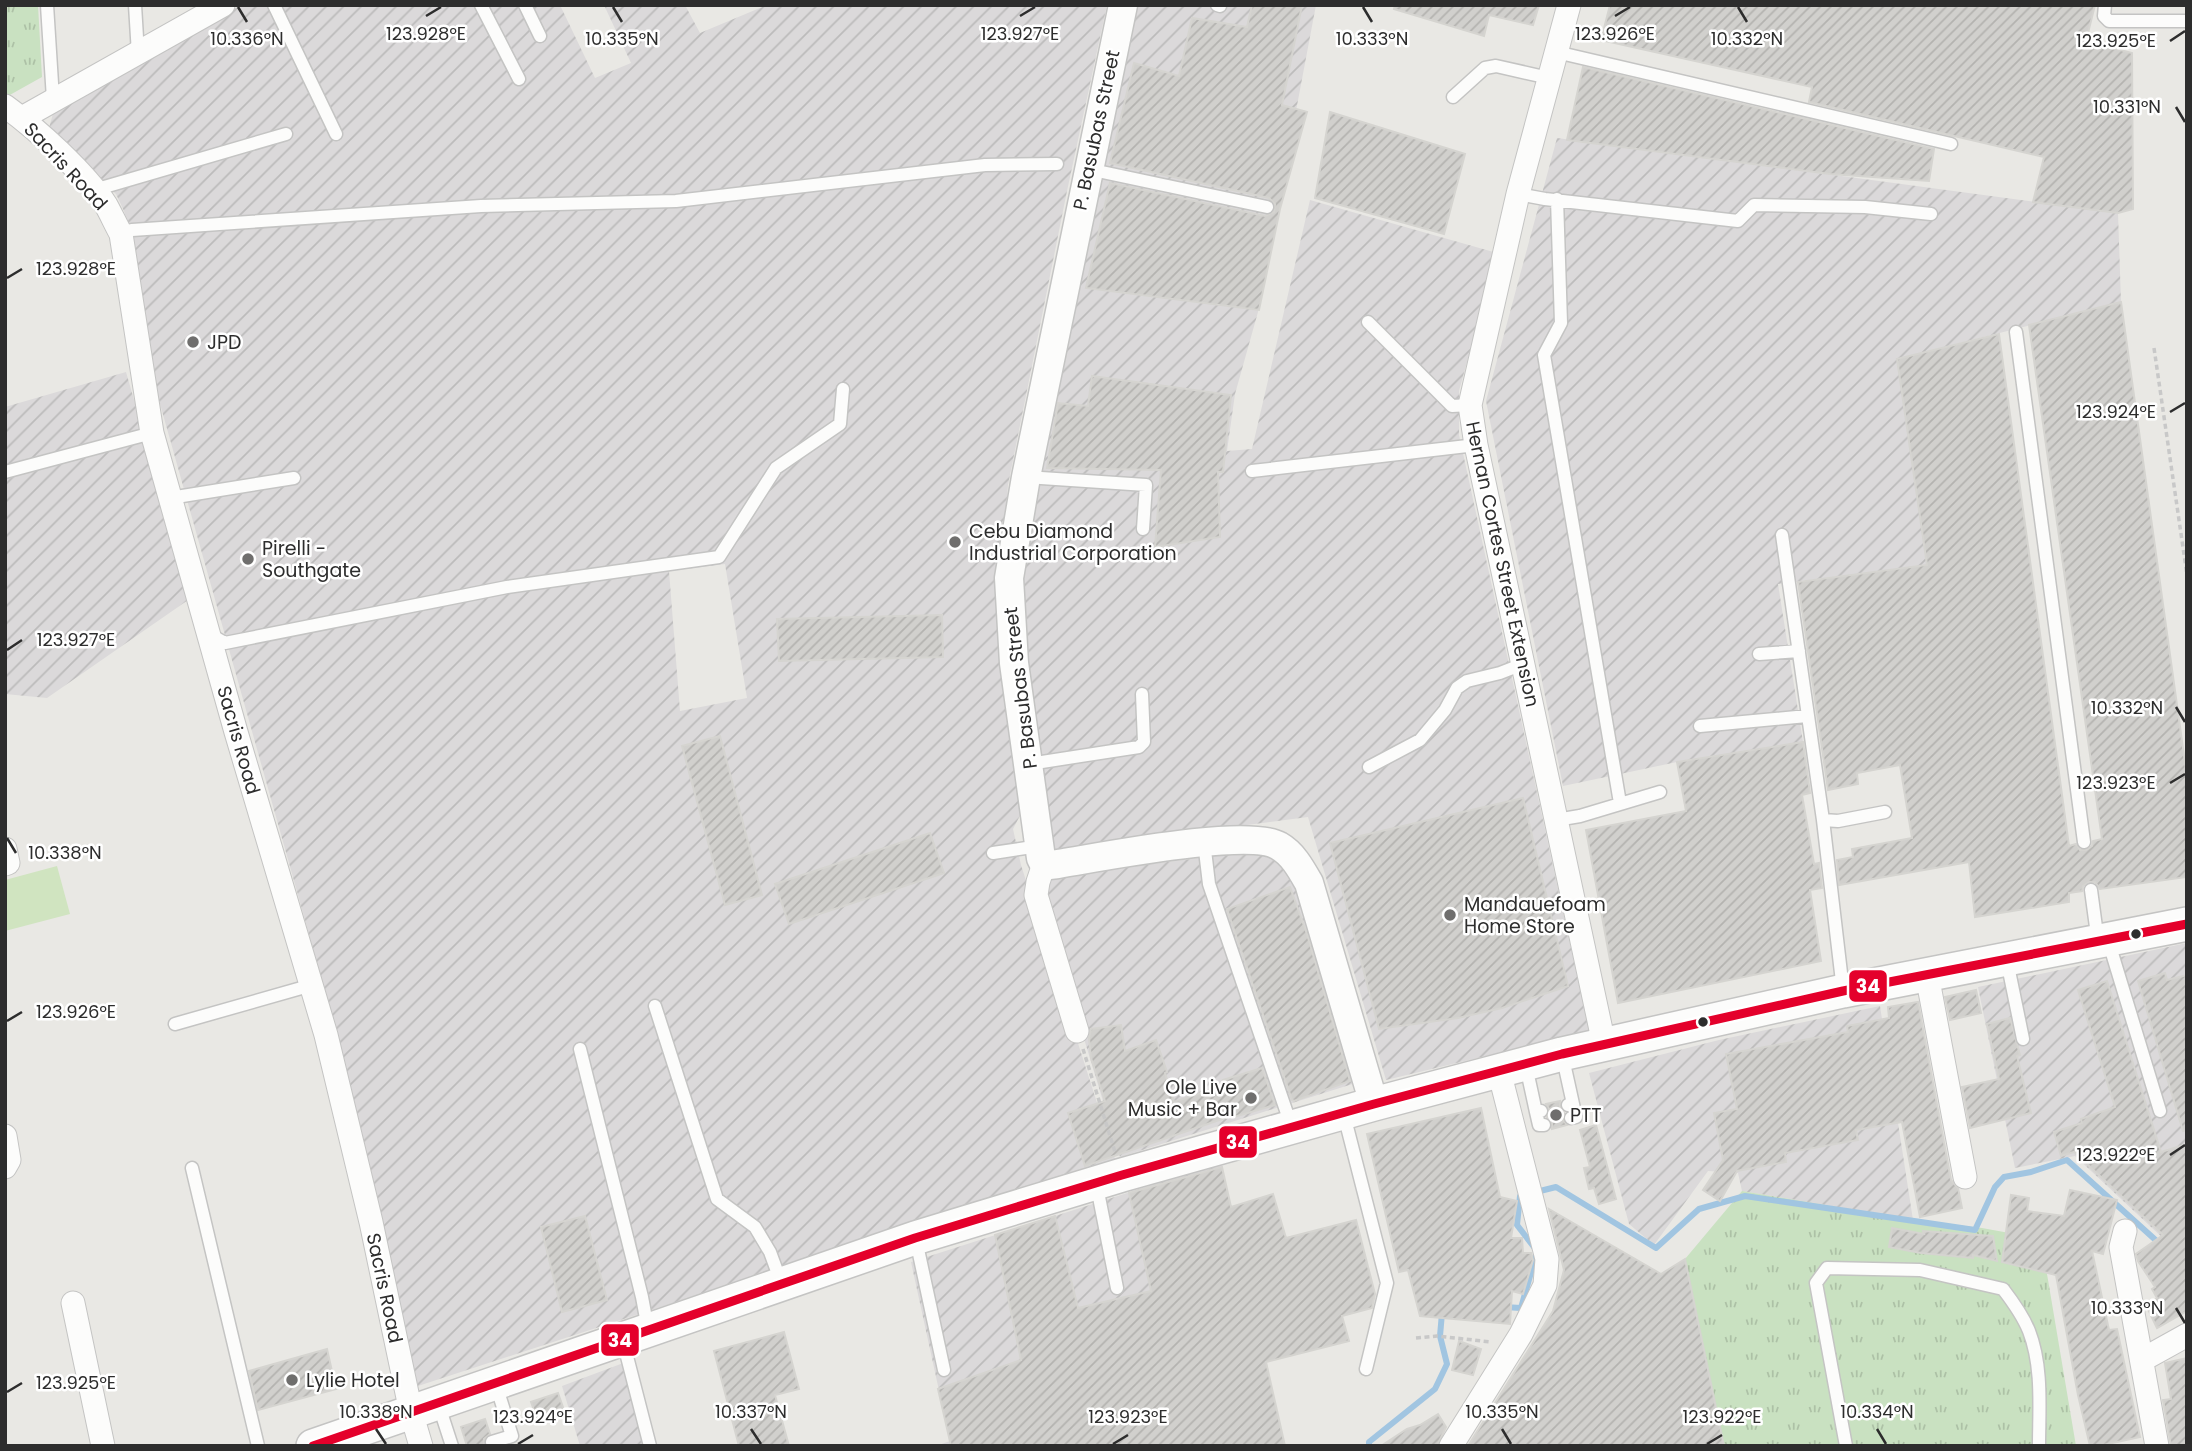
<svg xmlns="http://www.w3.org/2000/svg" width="2192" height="1451" viewBox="0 0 2192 1451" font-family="Poppins,sans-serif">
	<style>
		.industrial { fill: url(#industrial-furrows); fill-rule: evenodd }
		.grass { fill: url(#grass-tufts) }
		.pitch { fill: #d0e4c0 }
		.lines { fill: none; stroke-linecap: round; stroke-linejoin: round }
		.stream { stroke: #a1c5e1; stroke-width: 6 }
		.building { fill: url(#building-hatch); stroke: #d5d4d0; stroke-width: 2 }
		.service-casing { stroke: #c4c4c3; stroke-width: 15 }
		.minor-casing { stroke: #c4c4c3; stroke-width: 25 }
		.tertiary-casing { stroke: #c4c4c3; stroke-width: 31 }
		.secondary-casing { stroke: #c4c4c3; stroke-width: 36 }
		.path { stroke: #c8c8c8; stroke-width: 3.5; stroke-dasharray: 5 3.5; stroke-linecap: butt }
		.service { stroke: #fcfcfb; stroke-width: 12 }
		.minor { stroke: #fcfcfb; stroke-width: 23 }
		.tertiary { stroke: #fcfcfb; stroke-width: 28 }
		.secondary { stroke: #fcfcfb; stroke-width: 33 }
		.bus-1-casing { stroke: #fff; stroke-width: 14 }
		.bus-1 { stroke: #e4002b; stroke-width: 9 }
		.ticks { fill: none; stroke: #2d2d2d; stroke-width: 2.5 }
		.poi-dot { fill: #6f6e6d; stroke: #fff; stroke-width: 2.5 }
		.bus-dot { fill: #2d2d2d; stroke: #fff; stroke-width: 2.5 }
		.labels { text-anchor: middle; stroke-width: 5; stroke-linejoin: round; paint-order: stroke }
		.street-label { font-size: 19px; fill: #2d2d2d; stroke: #fff }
		.poi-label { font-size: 19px; fill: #2d2d2d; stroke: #fff; text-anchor: start }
		.ticks-label { font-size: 18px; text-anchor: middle; fill: #2d2d2d; stroke: #fff; stroke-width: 5; stroke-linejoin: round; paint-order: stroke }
		.line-badge { stroke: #fff; stroke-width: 2.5 }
		.badge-label { font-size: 19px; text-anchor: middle; font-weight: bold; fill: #fff }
	</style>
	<defs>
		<pattern id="industrial-furrows" width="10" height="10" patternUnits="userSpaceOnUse" patternTransform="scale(1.75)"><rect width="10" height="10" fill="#dbd9da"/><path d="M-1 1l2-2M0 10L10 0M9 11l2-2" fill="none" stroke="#bcbbbb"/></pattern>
		<pattern id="grass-tufts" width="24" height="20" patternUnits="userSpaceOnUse" patternTransform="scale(1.75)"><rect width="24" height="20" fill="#c9e1c1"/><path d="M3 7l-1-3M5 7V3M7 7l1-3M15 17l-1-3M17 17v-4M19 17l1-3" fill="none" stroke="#adc1a6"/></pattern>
		<pattern id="building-hatch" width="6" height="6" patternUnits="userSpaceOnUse" patternTransform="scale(1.75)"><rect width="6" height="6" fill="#d1d0cd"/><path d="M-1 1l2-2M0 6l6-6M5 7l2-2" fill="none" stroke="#b4b3b0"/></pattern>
	</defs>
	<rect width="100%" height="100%" fill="#e9e8e4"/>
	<path class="industrial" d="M241,5H560L595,78L631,63L604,5H685L700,33L767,5H1107L1067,191L1008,485L999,588L1024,808L1013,829L1021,865L1115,1159L418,1386L337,1034L155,386L132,241L124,211L116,194L100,181L49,128L54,110ZM725,564L747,698L680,711L669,571Z
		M1135,5H1316L1258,312L1235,394L1227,451L1252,449L1310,200L1497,253L1459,391V435L1589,1031L1386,1080L1308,817L1055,850L1030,719L1021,569Z
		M1557,138L2118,213L2121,302L1897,359L1927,565L1778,584L1803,742L1677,762L1563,786L1486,401Z
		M126,372L191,598L47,698L5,694V407Z
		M1255,851L1279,858L1295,880L1362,1081L1120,1157L1039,891L1048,877Z
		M2187,943V1231L2166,1241L2075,1156L2015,1168L1978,987Z
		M1880,1006L1913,1220L1742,1191L1738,1173L1708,1171L1654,1245L1629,1224L1589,1073L1719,1040Z
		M1221,1163L1285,1446H936L950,1441L911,1262Z
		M634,1359L655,1446H580L562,1386Z"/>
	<path class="grass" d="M5,5H38L42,77L8,96L5,94Z
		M1742,1191L1913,1220L1982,1228L2054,1241L2046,1268L2076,1446H1724L1685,1259Z"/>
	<path class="pitch" d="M57,866L70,914L5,931V880Z"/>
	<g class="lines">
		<path class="stream" d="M1536,1192L1556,1187L1656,1248L1699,1209L1745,1196L1975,1230L1995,1187L2004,1177L2031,1172L2067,1160L2160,1244
			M1504,1307L1521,1308L1537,1251L1517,1225L1520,1196L1525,1195
			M1369,1446V1442L1435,1389L1447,1364L1440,1336L1442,1313L1445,1311"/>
	</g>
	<path class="building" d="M1252,5H1302L1282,105L1307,112L1280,209L1259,310L1086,288L1110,183L1265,216L1274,212L1275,204L1269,198L1110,163L1134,63L1179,76L1192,18L1247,27Z
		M1395,5H1539L1533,25L1489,15L1484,36L1394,9Z
		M1610,5H2095L2086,41L2132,53L2133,209L2118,213L2033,202L2044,157L1809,102L1812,87L1601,40Z
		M1583,67L1934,149L1929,181L1830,174L1567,140Z
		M1330,112L1465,154L1444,234L1315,198Z
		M2121,302L2187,777V877L2100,889L2095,882H2089L2083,886L2082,891L2069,893V902L1975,917L1969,862L1839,885L1837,860L1853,857L1852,849L1912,838L1900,765L1857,773L1858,784L1828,790L1798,582L1927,565L1897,359L1999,334L2069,846L2076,844L2080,850H2086L2092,846L2093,841L2102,839L2029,325Z
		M1092,376L1231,395L1223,472H1218L1220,537L1155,547L1161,470L1047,468L1058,403L1088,406Z
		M942,615L943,657L779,661L777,619Z
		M720,736L762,895L725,905L682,746Z
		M1803,742L1810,793L1802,795L1814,864L1819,863L1822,888L1810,890L1821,961L1618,1003L1586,830L1686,811L1677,762Z
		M1523,798L1568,986L1502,1008L1458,1018L1379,1029L1330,843Z
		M930,833L944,873L789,924L775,884Z
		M1290,887L1307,934L1350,1081L1294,1101L1292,1100L1227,909Z
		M2165,973L2167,980L2187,975V1130L2183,1131L2138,981Z
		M2107,981L2161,1152L2187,1144V1311L2157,1328L2146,1305L2157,1298L2152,1289L2155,1287L2138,1261L2136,1254L2163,1235L2074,1152L2061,1156L2054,1132L2082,1123L2081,1119L2115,1107L2078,990Z
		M1976,990L1981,1013L1950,1020L1945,997Z
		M1918,1002L1951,1180L1958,1188L1962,1208L1920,1217L1902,1122L1856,1130L1858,1140L1785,1153L1786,1162L1737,1171L1720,1201L1703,1190L1723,1160L1714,1113L1737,1109L1726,1054L1848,1032L1847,1026L1889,1018L1888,1007Z
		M2010,1018L2020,1055L2017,1056L2031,1113L1970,1128L1962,1087L1999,1079L1987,1024Z
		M1121,1025L1125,1051L1156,1040L1167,1072L1165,1073L1174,1102L1225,1085L1223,1080L1262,1068L1275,1105L1234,1117V1115L1085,1166L1068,1113L1105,1101L1091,1058L1089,1038L1091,1029Z
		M1560,1101V1107L1564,1113L1563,1120L1567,1125L1552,1129V1121L1547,1117L1549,1109L1546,1104Z
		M1481,1108L1500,1197L1517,1201L1511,1238H1522L1523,1253H1531L1533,1260L1523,1294L1512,1291L1510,1324L1420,1316L1408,1270L1399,1272L1367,1134Z
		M1596,1125L1616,1199L1599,1204L1594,1188L1589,1189L1584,1168L1590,1167L1580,1130Z
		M1222,1167L1231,1207L1273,1194L1286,1238L1356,1220L1375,1294L1372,1308L1342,1316L1349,1341L1266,1362L1285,1446H951L938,1389L1021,1360L995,1235L1055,1216L1078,1308L1151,1291L1129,1193Z
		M2070,1190L2117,1200L2103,1254L2092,1251L2109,1330L2117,1329L2140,1437L2099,1446H2090L2078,1395L2056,1275L2002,1262L2011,1195L2029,1198L2027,1211L2064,1216Z
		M1549,1209L1661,1274L1685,1259L1724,1446H1468L1553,1311L1564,1270Z
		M585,1216L607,1300L562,1312L541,1227Z
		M1892,1228L1924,1234L1923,1231L1993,1236L1997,1261L1973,1255V1258L1921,1253L1889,1247Z
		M784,1332L799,1389L775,1395L789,1446H739L714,1351Z
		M1459,1341L1481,1349L1473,1375L1452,1370Z
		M327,1349L336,1389L258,1410L249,1371Z
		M2187,1358V1446H2171L2163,1400L2171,1399L2165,1363Z
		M558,1393L564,1410L537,1419L531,1402Z
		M1438,1414L1446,1427L1437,1446H1381L1407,1429L1420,1425Z
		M485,1419L490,1434L484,1439V1446H467L461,1427Z"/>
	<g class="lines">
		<defs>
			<path id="service" d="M47,5L53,99
				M135,5L138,54
				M274,5L336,134
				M481,5L519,79
				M525,5L540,36
				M1217,5L1220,6
				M2105,5L2104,16L2109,21H2187
				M1556,52L1951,144
				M1453,97L1485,68L1496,66L1549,78
				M1088,169L1267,207
				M94,190L286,134
				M1518,194L1545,199L1738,221L1754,205L1865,207L1931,214
				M1557,199L1561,323L1544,355L1620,803
				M121,234L132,230L481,206L676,201L985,165L1057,164
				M1368,322L1452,406L1470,405
				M2016,332L2084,842
				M1252,471L1476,445
				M5,472L152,433
				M1026,477L1146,485L1143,529
				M170,498L294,478
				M1782,535L1823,820L1843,990
				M209,634L225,643L507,587L719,557L776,468L840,424L843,389
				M1759,654L1799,651
				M1700,726L1807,716
				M1029,764L1139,747L1144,742L1142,694
				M1369,767L1420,740L1445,710L1457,688L1467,681L1500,673L1523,664
				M1556,820L1580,816L1660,792
				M1823,820L1838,821L1885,812
				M1204,842L1209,884L1291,1125
				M993,853L1039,846
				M2091,890L2098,942
				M2108,940L2160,1111
				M2007,961L2023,1039
				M655,1006L717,1199L755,1227L770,1252L781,1282
				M175,1024L312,985
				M580,1049L642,1297L648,1329
				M1562,1054L1573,1104L1568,1105
				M1526,1066L1536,1112L1541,1111
				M1536,1112L1539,1125H1544
				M1344,1115L1387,1283L1366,1369
				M1571,1118L1576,1117L1573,1104
				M192,1168L258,1446
				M1096,1182L1117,1288
				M916,1240L944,1370
				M623,1341L650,1446
				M438,1403L452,1446
				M492,1442L512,1436L496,1385
				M1846,1446L1816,1283L1827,1268L1920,1270L2003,1289C2013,1302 2023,1316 2029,1331C2043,1367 2039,1409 2039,1446"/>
			<path id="minor" d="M1569,5L1518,194L1470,405L1476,445L1604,1044
				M5,106C37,129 85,173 106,205C111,214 116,225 121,234L152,433L236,732L326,1035L371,1222L411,1412L421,1446
				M22,118L223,5
				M5,849L8,863L5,864
				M1044,864L1038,882L1036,895L1077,1031
				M1927,975L1965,1177
				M5,1136L9,1160L5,1167
				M2125,1231L2121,1247L2157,1446
				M73,1303L103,1446
				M2142,1360L2187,1335
				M1451,1446L1521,1334L1545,1285L1547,1259L1499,1071"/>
			<path id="tertiary" d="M1123,5L1026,477L1009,578L1014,663L1041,858L1044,864L1051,865C1092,859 1248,827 1279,846C1293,854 1301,869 1309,883L1374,1104"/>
			<path id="secondary" d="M313,1446L915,1238L1122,1175L1374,1104L1562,1054L1843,991L2187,924"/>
		</defs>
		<use href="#service" class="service-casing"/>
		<use href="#minor" class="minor-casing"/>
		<use href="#tertiary" class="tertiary-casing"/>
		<use href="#secondary" class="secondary-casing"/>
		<path class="path" d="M2154,348L2187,575
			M1083,1049L1115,1152
			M1416,1338L1437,1336L1491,1342"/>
		<use href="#service" class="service"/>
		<use href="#minor" class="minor"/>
		<use href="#tertiary" class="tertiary"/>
		<use href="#secondary" class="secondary"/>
		<defs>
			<path id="bus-1" d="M313,1446L915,1238L1122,1175L1374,1104L1562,1054L1843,991L2187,924"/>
		</defs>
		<use href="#bus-1" class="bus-1-casing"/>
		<use href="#bus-1" class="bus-1"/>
	</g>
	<path class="ticks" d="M238,7L247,22M613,7L622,22M1363,7L1372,22M1738,7L1747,22M426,16L441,7M1020,16L1035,7M1615,16L1630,7M2170,41L2185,31M2176,107L2185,122M7,278L22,269M2170,412L2185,403M7,650L22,640M2176,707L2185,722M2170,783L2185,774M7,838L16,853M7,1021L22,1012M2170,1155L2185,1145M2176,1308L2185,1323M7,1392L22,1383M376,1429L386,1444M751,1429L761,1444M1502,1429L1511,1444M1877,1429L1886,1444M518,1444L533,1435M1113,1444L1128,1435M1707,1444L1722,1435"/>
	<g class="poi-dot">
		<circle cx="193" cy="342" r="7"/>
		<circle cx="955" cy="542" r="7"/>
		<circle cx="248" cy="559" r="7"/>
		<circle cx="1450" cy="915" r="7"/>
		<circle cx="1251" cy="1098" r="7"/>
		<circle cx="1556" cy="1115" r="7"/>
		<circle cx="292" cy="1380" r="7"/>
	</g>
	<g class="bus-dot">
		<circle cx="2136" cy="934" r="6"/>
		<circle cx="1703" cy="1022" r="6"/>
	</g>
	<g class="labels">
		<g class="street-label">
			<text transform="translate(1096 130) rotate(-78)" y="7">P. Basubas Street</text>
			<text transform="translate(66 166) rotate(47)" y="7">Sacris Road</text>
			<text transform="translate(1503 564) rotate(78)" y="7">Hernan Cortes Street Extension</text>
			<text transform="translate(1020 688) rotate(-97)" y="7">P. Basubas Street</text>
			<text transform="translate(239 740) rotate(74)" y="7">Sacris Road</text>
			<text transform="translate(385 1288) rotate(78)" y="7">Sacris Road</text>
		</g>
		<g class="poi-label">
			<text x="207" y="349">JPD</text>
			<text x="969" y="538">Cebu Diamond<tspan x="969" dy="22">Industrial Corporation</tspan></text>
			<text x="262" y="555">Pirelli -<tspan x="262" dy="22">Southgate</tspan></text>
			<text x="1464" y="911">Mandauefoam<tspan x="1464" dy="22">Home Store</tspan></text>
			<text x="1237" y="1094" text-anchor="end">Ole Live<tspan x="1237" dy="22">Music + Bar</tspan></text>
			<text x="1570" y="1122">PTT</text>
			<text x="306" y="1387">Lylie Hotel</text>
		</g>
	</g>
	<g class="ticks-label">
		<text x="426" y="40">123.928°E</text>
		<text x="1020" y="40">123.927°E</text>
		<text x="1615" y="40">123.926°E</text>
		<text x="247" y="45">10.336°N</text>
		<text x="1372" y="45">10.333°N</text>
		<text x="1747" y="45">10.332°N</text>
		<text x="622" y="45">10.335°N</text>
		<text x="2116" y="47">123.925°E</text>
		<text x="2127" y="113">10.331°N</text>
		<text x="76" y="275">123.928°E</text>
		<text x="2116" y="418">123.924°E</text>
		<text x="76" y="646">123.927°E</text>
		<text x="2127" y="714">10.332°N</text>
		<text x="2116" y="789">123.923°E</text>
		<text x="65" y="859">10.338°N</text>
		<text x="76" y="1018">123.926°E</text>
		<text x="2116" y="1161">123.922°E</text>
		<text x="2127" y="1314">10.333°N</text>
		<text x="76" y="1389">123.925°E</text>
		<text x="376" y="1418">10.338°N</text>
		<text x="751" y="1418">10.337°N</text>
		<text x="1502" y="1418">10.335°N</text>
		<text x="1877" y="1418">10.334°N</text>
		<text x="533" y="1423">123.924°E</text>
		<text x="1128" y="1423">123.923°E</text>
		<text x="1722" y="1423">123.922°E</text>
	</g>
	<g class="line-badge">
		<rect x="1848" y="969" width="40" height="34" rx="7" fill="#e4002b"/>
		<rect x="1218" y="1125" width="40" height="34" rx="7" fill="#e4002b"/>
		<rect x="600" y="1323" width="40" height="34" rx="7" fill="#e4002b"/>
	</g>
	<g class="badge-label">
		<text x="1868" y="993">34</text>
		<text x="1238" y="1149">34</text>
		<text x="620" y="1347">34</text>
	</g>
	<rect width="2192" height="1451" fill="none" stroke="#2d2d2d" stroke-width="14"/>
</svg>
